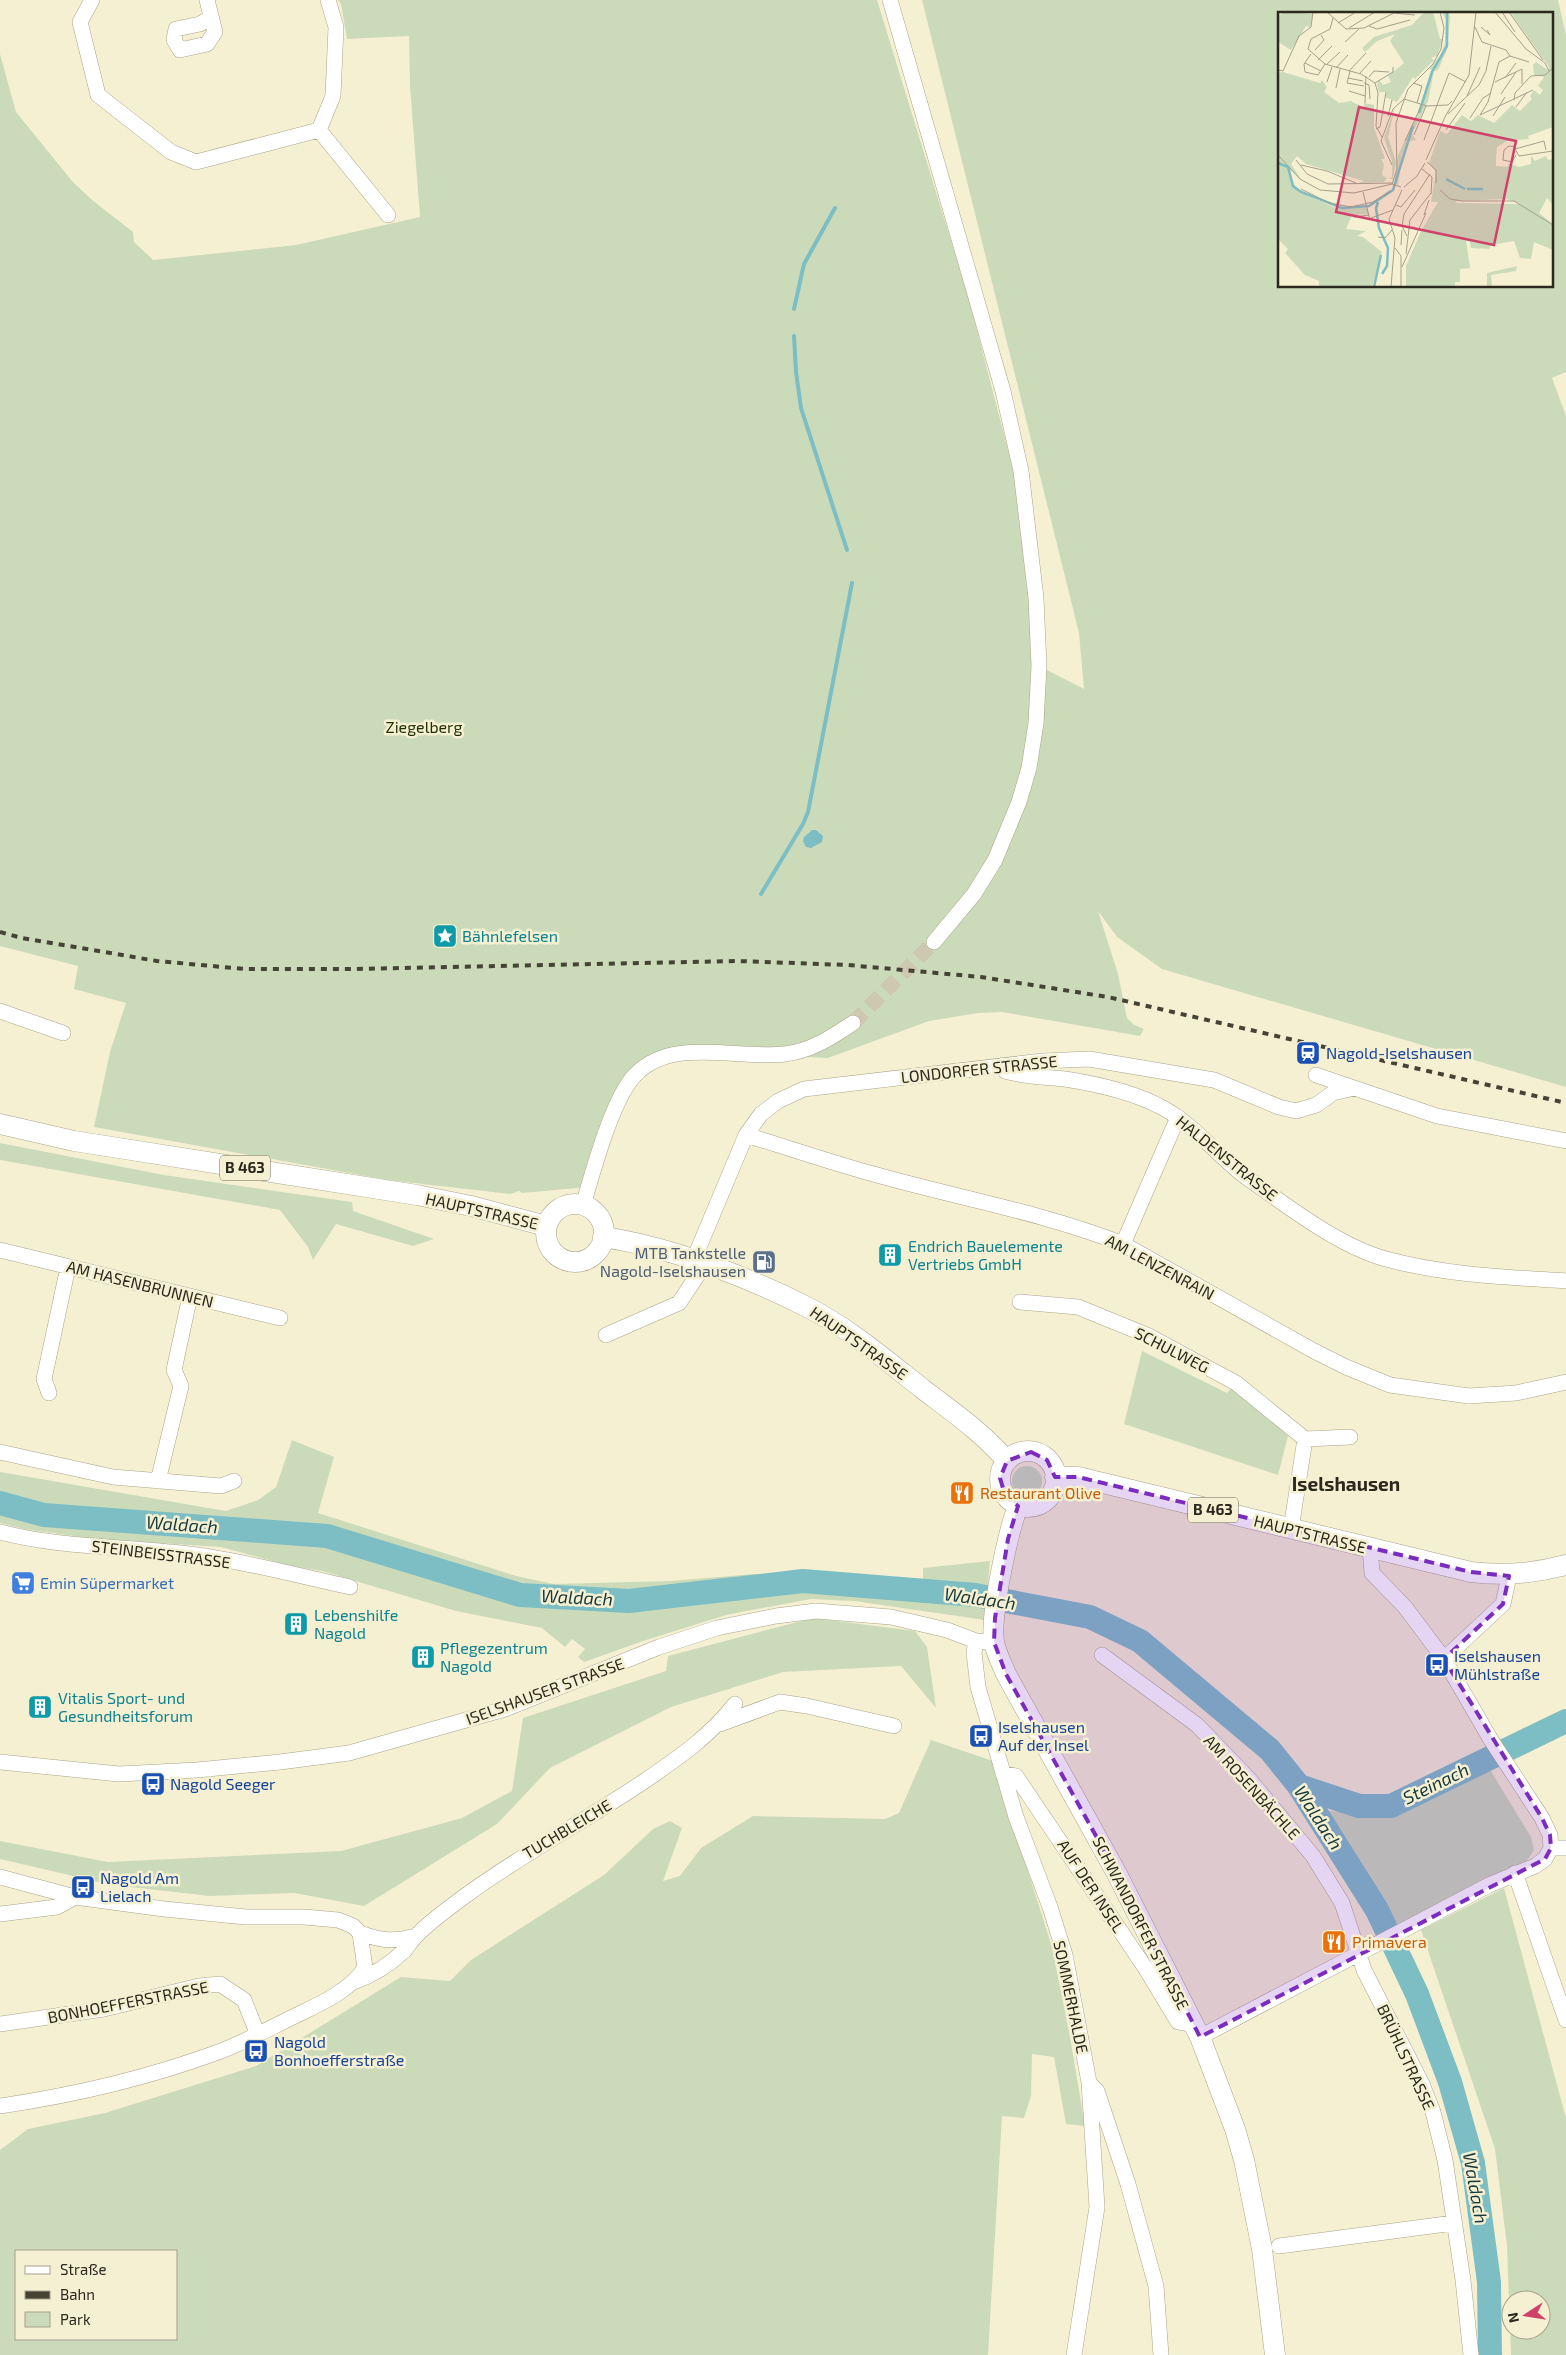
<svg xmlns="http://www.w3.org/2000/svg" width="1566" height="2355" viewBox="0 0 1566 2355" font-family="'Exo 2',sans-serif">
	<style>
		.green { fill: #cbdbba; fill-rule: evenodd }
		.water { fill: #7cbec4 }
		.lines { fill: none; stroke-linecap: round; stroke-linejoin: round }
		.stream { stroke: #7cbec4; stroke-width: 4 }
		.river { stroke: #7cbec4; stroke-width: 24 }
		.minor-tunnel { stroke: #cdc8af; stroke-width: 15; stroke-dasharray: 15 8; stroke-linecap: butt }
		.minor-casing { stroke: #aaa489; stroke-width: 16 }
		.major-casing { stroke: #aaa489; stroke-width: 21 }
		.minor { stroke: #fff; stroke-width: 15 }
		.major { stroke: #fff; stroke-width: 20 }
		.rail { stroke: #454335; stroke-width: 4; stroke-dasharray: 6 6; stroke-linecap: butt }
		.marked { fill: #7b2cbf; fill-opacity: 0.2; stroke: #7b2cbf; stroke-width: 4; stroke-dasharray: 10 6; stroke-linejoin: round }
		.labels { text-anchor: middle; stroke-width: 5; stroke-linejoin: round; paint-order: stroke }
		.shield { fill: #f6f0d3; stroke: #686554; stroke-width: 1 }
		.shield-label { font-size: 15px; font-weight: bold; fill: #2b291e }
		.park-label { font-size: 16px; fill: #1f3000; stroke: #f6f0d3 }
		.culture-label { font-size: 16px; fill: #0d838f; stroke: #f6f0d3; text-anchor: start }
		.transit-label { font-size: 16px; fill: #164399; stroke: #f6f0d3; text-anchor: start }
		.street-label { font-size: 16px; fill: #2b291e; stroke: #f6f0d3 }
		.service-label { font-size: 16px; fill: #4e5e75; stroke: #f6f0d3; text-anchor: end }
		.food-label { font-size: 16px; fill: #c56008; stroke: #f6f0d3; text-anchor: start }
		.shop-label { font-size: 16px; fill: #366cbe; stroke: #f6f0d3; text-anchor: start }
		.water-label { font-size: 18px; font-style: italic; fill: #16383b; stroke: #f6f0d3 }
		.quarter-label { font-size: 19px; font-weight: bold; fill: #2b291e; stroke: #f6f0d3 }
		.inset-river { fill: none; stroke: #7cbec4; stroke-width: 2.5 }
		.inset-road { fill: none; stroke: #a5a08b; stroke-width: 1 }
		.view { fill: #d1426a; fill-opacity: 0.15; stroke: #d1426a; stroke-width: 2.5 }
		.inset-edge { fill: none; stroke: #2b291e; stroke-width: 2.5 }
	</style>
	<rect width="100%" height="100%" fill="#f6f0d3"/>
	<path class="green" d="M338,0H877L968,296L1017,484L1045,669L1084,689L1079,633L922,0H1558L1566,35V372L1552,378L1566,416V1087L1162,969L1117,937L1098,911L1118,974L1127,1018L1133,1024L1144,1029L1140,1036L1002,1012L978,1013L929,1021L828,1058L690,1052L635,1075L589,1187L522,1193L519,1191L510,1194L388,1180L94,1127L110,1052L126,1003L74,989L78,966L0,946V54L16,112L72,181L92,200L133,232L134,242L153,260L296,245L420,217L410,86L409,36L347,39L341,4ZM1280,14H1552V286H1280Z
		M0,1143L164,1175L352,1202L353,1211L434,1239L413,1246L336,1224L313,1260L308,1247L280,1210L0,1160Z
		M1142,1351L1227,1393L1236,1383L1288,1436L1278,1475L1124,1424Z
		M292,1440L334,1457L318,1513L516,1576L554,1584L671,1581L754,1574L923,1580V1568L990,1561L985,1620L854,1601L811,1599L726,1615L643,1641L584,1662L578,1657L585,1649L572,1639L565,1647L542,1628L456,1611L322,1571L291,1566L221,1547L95,1539L24,1529L0,1523V1472L226,1511L258,1500L276,1487Z
		M1012 1481a15 15 0 1 1 30 0a15 15 0 1 1-30 0Z
		M813,1618L915,1631L927,1647L936,1708L901,1666L783,1672L671,1707L550,1768L497,1824L364,1906L294,1893L210,1896L112,1885L0,1859V1841L108,1862L341,1851L462,1818L512,1791L523,1718L666,1671L668,1656Z
		M931,1740L993,1761L1052,1947L1070,2037L1085,2126L1066,2124L1054,2057L1032,2054L1031,2096L1024,2118L1002,2116L988,2355H0V2150L28,2129L105,2113L256,2066L401,1977L450,1981L471,1960L604,1875L653,1829L670,1821L682,1828L663,1881L680,1876L701,1848L753,1816L885,1819L899,1813ZM16,2251H176V2339H16Z
		M1489,1768L1531,1837L1534,1850L1526,1862L1394,1927L1315,1809L1392,1818Z
		M1504,1888L1566,2118V2355H1511L1507,2246L1495,2149L1421,1930ZM1511,2300H1541V2330H1511Z"/>
	<path class="water" d="M812,830H816L823,836L822,842L811,848L806,847L803,841L804,837Z"/>
	<g class="lines">
		<path class="stream" d="M794,309L804,264L835,208
			M794,336L796,372L801,408L847,550
			M761,894L803,824L808,812L852,583"/>
		<path class="river" d="M0,1503L44,1515L327,1536L520,1595L629,1601L803,1581L975,1595L1090,1617L1140,1641L1270,1750L1299,1786L1377,1910L1417,1994L1450,2082L1473,2163L1489,2282L1490,2355
			M1299,1786L1359,1806H1391L1566,1721"/>
		<path class="minor-tunnel" d="M853,1023L934,942"/>
		<defs>
			<path id="minor" d="M92,0L80,22L98,95L171,152L196,162L319,130L333,96L336,27L328,0
				M207,0L215,32L207,44L180,50L174,40L176,29L200,24L211,17
				M890,0L1003,391L1021,471L1036,598L1039,666L1036,723L1029,768L1019,802L995,860L974,894L934,942
				M319,130L388,215
				M0,1011L63,1033
				M1003,1065L1005,1071C1025,1077 1045,1077 1065,1079C1097,1084 1134,1092 1163,1108C1196,1126 1219,1158 1250,1180C1290,1208 1339,1246 1386,1259C1445,1275 1505,1277 1566,1281
				M1316,1075L1437,1116L1566,1141
				M746,1135C789,1148 833,1163 877,1175C959,1198 1044,1213 1123,1244L1314,1351L1346,1367L1390,1385L1469,1396L1516,1393L1566,1382
				M583,1205C593,1172 612,1099 635,1075C672,1036 737,1060 785,1054C811,1051 832,1037 853,1023
				M1123,1244L1178,1117
				M0,1250L280,1318
				M694,1259L746,1135L761,1114L778,1101L804,1089L1043,1061L1089,1059L1214,1080L1279,1107L1296,1111L1316,1105L1333,1093L1354,1088
				M1020,1302L1078,1307L1149,1336L1236,1383L1305,1439L1291,1529
				M606,1335L679,1303L705,1264
				M49,1393L44,1379L68,1267
				M1305,1439L1350,1437
				M0,1452L113,1477L221,1486L234,1481
				M158,1481L181,1386L174,1370L190,1296
				M0,1532C64,1549 132,1546 197,1555C248,1562 299,1576 350,1587
				M976,1641L974,1653L978,1687L1016,1817L1050,1907L1065,1955L1089,2082L1097,2207L1074,2355
				M1102,1655L1197,1725L1249,1779L1313,1856L1342,1903L1364,1970L1422,2084L1433,2112L1445,2160L1463,2280L1471,2355
				M1444,1659L1503,1604L1509,1576
				M720,1724L780,1702L807,1706L894,1726
				M0,1762L119,1774L197,1770L280,1762L349,1753L505,1709L659,1647L717,1628L776,1616L816,1611L891,1617L947,1630L976,1641L994,1642
				M1003,1774L1016,1776L1146,1969L1178,2022L1194,2025
				M1551,1848H1566
				M1515,1873L1566,2020
				M0,1877L75,1897L164,1909L246,1917H304L338,1920L353,1926L360,1933L365,1968C349,1991 322,2003 297,2015C272,2027 247,2041 221,2051C151,2077 75,2095 0,2106
				M0,1914L57,1907L75,1897
				M360,1933C382,1941 393,1942 416,1936
				M356,1981C373,1975 390,1964 404,1951C408,1947 411,1941 415,1937C429,1922 449,1908 465,1896C522,1854 585,1821 643,1782C677,1759 710,1736 735,1704
				M0,2024L104,2009L199,1986L220,1984L244,2000L258,2035
				M1200,2037L1489,1885L1535,1866L1545,1859L1551,1848L1550,1835L1542,1818L1491,1740L1444,1659L1405,1607L1372,1573L1370,1548
				M1091,2085L1097,2091L1128,2184L1156,2286L1161,2355
				M1279,2246L1454,2223"/>
			<path id="major" d="M0,1124L74,1141L417,1195L471,1206L546,1226
				M546 1233a29 29 0 1 1 58 0a29 29 0 1 1-58 0Z
				M603,1237C670,1247 746,1276 807,1307C849,1328 887,1361 924,1390C953,1412 983,1433 1007,1461
				M1000 1479a28 28 0 1 1 56 0a28 28 0 1 1-56 0Z
				M1055,1477H1078L1471,1572C1504,1576 1533,1574 1566,1565
				M1018,1506C1008,1532 990,1615 994,1642C996,1653 1002,1664 1006,1674L1116,1872L1200,2037L1235,2129L1244,2160L1262,2249L1275,2355"/>
		</defs>
		<use href="#minor" class="minor-casing"/>
		<use href="#major" class="major-casing"/>
		<use href="#minor" class="minor"/>
		<use href="#major" class="major"/>
		<path class="rail" d="M0,932L22,938L157,961L245,969H355L737,961L848,965L981,977L1108,997L1566,1103"/>
	</g>
	<path class="marked" d="M1031,1452L1047,1460L1055,1477H1078L1471,1572L1509,1576L1503,1604L1444,1659L1542,1818L1550,1835L1551,1848L1545,1859L1200,2037L1116,1872L1006,1674L994,1642L995,1618L1008,1539L1018,1506L1005,1495L1000,1478L1007,1461Z"/>
	<defs>
		<symbol id="sight-square" viewBox="-11 -11 22 22"><rect x="-9" y="-9" width="18" height="18" rx="4" fill="#0f9aa8" stroke="#f6f0d3"/><path d="M0-6L1.8-2.2L6-1.7L2.9 1.2L3.7 5.4L0 3.3L-3.7 5.4L-2.9 1.2L-6-1.7L-1.8-2.2Z" fill="#fff"/></symbol>
		<symbol id="station-square" viewBox="-11 -11 22 22"><rect x="-9" y="-9" width="18" height="18" rx="4" fill="#1a4fb4" stroke="#f6f0d3"/><path d="M-3-6H3Q5-6 5-4V2Q5 4 3 4L4.5 6H3L1.5 4h-3L-3 6H-4.5L-3 4Q-5 4-5 2V-4Q-5-6-3-6ZM-3.5-4v3h7v-3ZM-3.5 1v1.5H-2V1ZM2 1v1.5H3.5V1Z" fill="#fff"/></symbol>
		<symbol id="building-square" viewBox="-11 -11 22 22"><rect x="-9" y="-9" width="18" height="18" rx="4" fill="#0f9aa8" stroke="#f6f0d3"/><path d="M-4-6H4V6H1V3H-1V6H-4ZM-2.5-4.3h1.7v1.8h-1.7ZM.8-4.3h1.7v1.8H.8ZM-2.5-1h1.7V.8h-1.7ZM.8-1h1.7V.8H.8Z" fill="#fff"/></symbol>
		<symbol id="fuel-square" viewBox="-11 -11 22 22"><rect x="-9" y="-9" width="18" height="18" rx="4" fill="#5c6f8a" stroke="#f6f0d3"/><path d="M-5.5-6h7V0h2V4h1.3V-2.5L3-4.5l.8-.8L6-3V5H2.5V1h-1V6h-7ZM-4.2-4.7v3.2H.2V-4.7Z" fill="#fff"/></symbol>
		<symbol id="restaurant-square" viewBox="-11 -11 22 22"><rect x="-9" y="-9" width="18" height="18" rx="4" fill="#e8710a" stroke="#f6f0d3"/><path d="M-5-6h1v4h1v-4h1v4h1v-4h1v5L-1.5 .5V6h-2V.5L-5-1ZM5-6V6H3V1.5H1.5Q1.5-4 5-6Z" fill="#fff"/></symbol>
		<symbol id="supermarket-square" viewBox="-11 -11 22 22"><rect x="-9" y="-9" width="18" height="18" rx="4" fill="#3f7fe0" stroke="#f6f0d3"/><path d="M-6-5.5h2.5l.6 2H6L4.5 2H-2.5L-4.4-4H-6ZM-1.5 3.2a1.3 1.3 0 1 0 .1 0ZM3 3.2a1.3 1.3 0 1 0 .1 0Z" fill="#fff"/></symbol>
		<symbol id="bus-square" viewBox="-11 -11 22 22"><rect x="-9" y="-9" width="18" height="18" rx="4" fill="#1a4fb4" stroke="#f6f0d3"/><path d="M-5-6H5V4H4V6H2V4H-2V6H-4V4H-5ZM-3.5-4V0h7V-4ZM-3.5 1.2v1.5H-2V1.2ZM2 1.2v1.5H3.5V1.2Z" fill="#fff"/></symbol>
	</defs>
	<g fill-rule="evenodd">
		<use href="#sight-square" x="431" y="922" width="28" height="28"/>
		<use href="#station-square" x="1294" y="1039" width="28" height="28"/>
		<use href="#building-square" x="876" y="1241" width="28" height="28"/>
		<use href="#fuel-square" x="750" y="1248" width="28" height="28"/>
		<use href="#restaurant-square" x="948" y="1479" width="28" height="28"/>
		<use href="#supermarket-square" x="9" y="1569" width="28" height="28"/>
		<use href="#building-square" x="282" y="1610" width="28" height="28"/>
		<use href="#building-square" x="409" y="1643" width="28" height="28"/>
		<use href="#bus-square" x="1423" y="1651" width="28" height="28"/>
		<use href="#building-square" x="26" y="1693" width="28" height="28"/>
		<use href="#bus-square" x="967" y="1722" width="28" height="28"/>
		<use href="#bus-square" x="139" y="1770" width="28" height="28"/>
		<use href="#bus-square" x="69" y="1873" width="28" height="28"/>
		<use href="#restaurant-square" x="1320" y="1928" width="28" height="28"/>
		<use href="#bus-square" x="242" y="2037" width="28" height="28"/>
	</g>
	<g class="labels">
		<g class="shield">
			<rect x="220" y="1155.5" width="50" height="25" rx="4"/>
			<rect x="1188" y="1497.5" width="50" height="25" rx="4"/>
		</g>
		<g class="shield-label">
			<text x="245" y="1173">B 463</text>
			<text x="1213" y="1515">B 463</text>
		</g>
		<g class="park-label">
			<text x="424" y="733">Ziegelberg</text>
		</g>
		<g class="culture-label">
			<text x="462" y="942">Bähnlefelsen</text>
			<text x="908" y="1252">Endrich Bauelemente<tspan x="908" dy="18">Vertriebs GmbH</tspan></text>
			<text x="314" y="1621">Lebenshilfe<tspan x="314" dy="18">Nagold</tspan></text>
			<text x="440" y="1654">Pflegezentrum<tspan x="440" dy="18">Nagold</tspan></text>
			<text x="58" y="1704">Vitalis Sport- und<tspan x="58" dy="18">Gesundheitsforum</tspan></text>
		</g>
		<g class="transit-label">
			<text x="1326" y="1059">Nagold-Iselshausen</text>
			<text x="1454" y="1662">Iselshausen<tspan x="1454" dy="18">Mühlstraße</tspan></text>
			<text x="998" y="1733">Iselshausen<tspan x="998" dy="18">Auf der Insel</tspan></text>
			<text x="170" y="1790">Nagold Seeger</text>
			<text x="100" y="1884">Nagold Am<tspan x="100" dy="18">Lielach</tspan></text>
			<text x="274" y="2048">Nagold<tspan x="274" dy="18">Bonhoefferstraße</tspan></text>
		</g>
		<g class="street-label">
			<text transform="translate(979 1069) rotate(-6)" y="6">LONDORFER STRASSE</text>
			<text transform="translate(1227 1158) rotate(39)" y="6">HALDENSTRASSE</text>
			<text transform="translate(482 1211) rotate(13)" y="6">HAUPTSTRASSE</text>
			<text transform="translate(1160 1267) rotate(28)" y="6">AM LENZENRAIN</text>
			<text transform="translate(140 1284) rotate(14)" y="6">AM HASENBRUNNEN</text>
			<text transform="translate(859 1343) rotate(35)" y="6">HAUPTSTRASSE</text>
			<text transform="translate(1172 1350) rotate(27)" y="6">SCHULWEG</text>
			<text transform="translate(1310 1534) rotate(14)" y="6">HAUPTSTRASSE</text>
			<text transform="translate(161 1554) rotate(7)" y="6">STEINBEISSTRASSE</text>
			<text transform="translate(545 1691) rotate(-20)" y="6">ISELSHAUSER STRASSE</text>
			<text transform="translate(1252 1787) rotate(48)" y="6">AM ROSENBÄCHLE</text>
			<text transform="translate(567 1829) rotate(-31)" y="6">TUCHBLEICHE</text>
			<text transform="translate(1091 1886) rotate(57)" y="6">AUF DER INSEL</text>
			<text transform="translate(1141 1923) rotate(63)" y="6">SCHWANDORFER STRASSE</text>
			<text transform="translate(1071 1997) rotate(78)" y="6">SOMMERHALDE</text>
			<text transform="translate(128 2002) rotate(-11)" y="6">BONHOEFFERSTRASSE</text>
			<text transform="translate(1406 2057) rotate(65)" y="6">BRÜHLSTRASSE</text>
		</g>
		<g class="service-label">
			<text x="746" y="1259">MTB Tankstelle<tspan x="746" dy="18">Nagold-Iselshausen</tspan></text>
		</g>
		<g class="food-label">
			<text x="980" y="1499">Restaurant Olive</text>
			<text x="1352" y="1948">Primavera</text>
		</g>
		<g class="shop-label">
			<text x="40" y="1589">Emin Süpermarket</text>
		</g>
		<g class="water-label">
			<text transform="translate(182 1525) rotate(4)" y="6">Waldach</text>
			<text transform="translate(577 1598) rotate(3)" y="6">Waldach</text>
			<text transform="translate(980 1599) rotate(8)" y="6">Waldach</text>
			<text transform="translate(1436 1784) rotate(-26)" y="6">Steinach</text>
			<text transform="translate(1318 1818) rotate(57)" y="6">Waldach</text>
			<text transform="translate(1475 2188) rotate(80)" y="6">Waldach</text>
		</g>
		<g class="quarter-label">
			<text x="1346" y="1491">Iselshausen</text>
		</g>
	</g>
	<g transform="translate(1278 12)">
		<rect width="275" height="275" fill="#f6f0d3"/>
		<path d="M6,0L35,2L32,15L28,14L13,38L0,30V4ZM146,0H155L162,27H165L159,44L153,46L156,48L137,67L135,65L119,90L107,85L109,80H101L99,72L101,68L105,73L113,70L110,64L126,51L112,29L117,22L99,29L87,40L84,36L96,25L134,13ZM164,0H171L172,6L169,38L160,58L156,59L150,89L134,122L138,128L132,129L124,143L120,173L116,171L120,143L144,93L154,58L151,57L162,44L167,31L168,8ZM232,0H275V115L250,124L251,127L229,129L219,135L218,145V154L230,155L231,151L241,155L253,152V144L257,149L268,144L270,148L275,147V193L269,186L261,201L275,212V238L256,230L253,247L242,246L236,229L213,233L211,237L193,236L191,227L188,228L192,256L182,257V270H177V275H128V254L143,219L160,190H153L158,160L151,151L162,119L169,122L184,103L193,109L200,103L216,111L234,93L242,99L254,87L252,84L256,78L262,83L265,78L260,74L266,65L256,63L255,53L258,50L270,58L271,55ZM229,187L242,192L177,191L179,189ZM5,60L42,71L44,68L49,75L46,80L61,91L73,89L86,96V91L96,93V116L107,147H103L106,153L104,163L109,166L106,170L81,171L86,169L28,152L19,144L13,152L23,167L10,156L16,173L23,181L58,196H89L91,202L74,203L68,217L88,219L79,224L85,225L104,240L94,275H41V269L27,263L7,241L10,237L0,227V61ZM117,95L110,125L118,150L115,167H111L114,165V149L106,126ZM239,254L238,259L213,263L214,275L209,274V261Z" fill="#cbdbba" fill-rule="evenodd"/>
		<path class="inset-river" d="M141,101L154,60L169,34V0M0,151L10,155L15,174L23,180L64,196L91,194L115,178L135,114M168,167L187,177M189,177H205M100,190L98,196L101,216L110,236L109,254L104,262M96,275L103,243"/>
		<path class="inset-road" d="M49,0L68,17L86,16L116,1L137,3M217,0L248,37L267,51L271,59M224,0L237,20M231,0L265,48M55,6L52,17L33,27L30,37L47,52L83,62L97,71L100,81L98,114L104,125M60,11L78,0M91,14L99,17L132,8M197,15L204,30L228,38L232,44L221,50L210,90L202,103L255,78M203,15L212,23L209,18M71,16L97,0M67,30L81,17M37,38L46,28L43,23M33,42L26,52L27,60L40,63L47,52M232,44L251,50M40,48L54,34M27,51L43,59M48,53L62,40M58,56L70,43M0,58L5,59L21,24L33,15L35,0M71,59L88,41M72,59L69,71L86,74M82,61L93,49M91,65L96,59L111,60M70,66L85,69M227,66L238,51M49,70L54,55M217,70L244,57V72M86,71L91,73L92,87M97,71L115,60V55M135,71L144,74L139,91M58,76L62,57M71,79L87,84M223,82L238,60M189,84L202,55M126,87L149,94L170,93L174,89M236,88L237,81L253,64L267,63L274,57M87,91L88,64M238,95L249,80M170,102L201,73L208,59L213,34M110,104L114,88M215,104L227,85M192,106L205,86L213,81M98,117L102,115L108,80M168,118L187,91M136,123L148,94M146,128L171,61L188,70M103,129L115,97L126,87M103,129L114,153M127,129L144,92M238,135L231,134L226,138L225,148L234,150L238,143M268,138L266,129L237,137L241,144L275,139M0,143L22,167L42,178L76,181L114,172L123,175M18,148L29,162L50,172L115,171M148,148L167,105L191,63L198,0M149,150L158,158V171M23,153L49,159L78,171M144,157L154,165L153,182M114,172L119,157L118,111L130,77L155,52L163,37L166,16L162,0M126,175L139,164L147,151M23,177L51,191L73,195L95,190L112,179M162,178L172,187L184,189H236L275,213M85,180L92,208M118,193L123,195L137,178M146,203L151,188M76,205L91,203M93,206L115,198M129,224L124,214L126,202L152,162M100,225L107,226L114,218M123,233L124,218M117,236L123,244V274M128,242L132,208L153,181M124,255L148,201M113,275L117,226L111,207L124,178"/>
		<path class="view" d="M81,95L238,129L216,233L58,200Z"/>
		<rect width="275" height="275" class="inset-edge"/>
	</g>
	<rect x="15" y="2250" width="162" height="90" fill="#f6f0d3" stroke="#a5a08b"/>
	<rect x="25" y="2266" width="25" height="8" fill="#ffffff" stroke="#a5a08b"/>
	<text x="60" y="2275" font-size="15" fill="#2b291e">Straße</text>
	<rect x="25" y="2291" width="25" height="8" fill="#454335" stroke="#a5a08b"/>
	<text x="60" y="2300" font-size="15" fill="#2b291e">Bahn</text>
	<rect x="25" y="2312" width="25" height="15" fill="#cbdbba" stroke="#a5a08b"/>
	<text x="60" y="2325" font-size="15" fill="#2b291e">Park</text>
	<g transform="translate(1526 2315) rotate(258)"><circle r="24" fill="#f6f0d3" stroke="#a5a08b"/>
	<path d="M0-4L9 19L0 12L-9 19Z" fill="#d1426a"/>
	<text y="-8" font-size="14" font-weight="bold" text-anchor="middle" fill="#2b291e">N</text>
	</g>
</svg>
